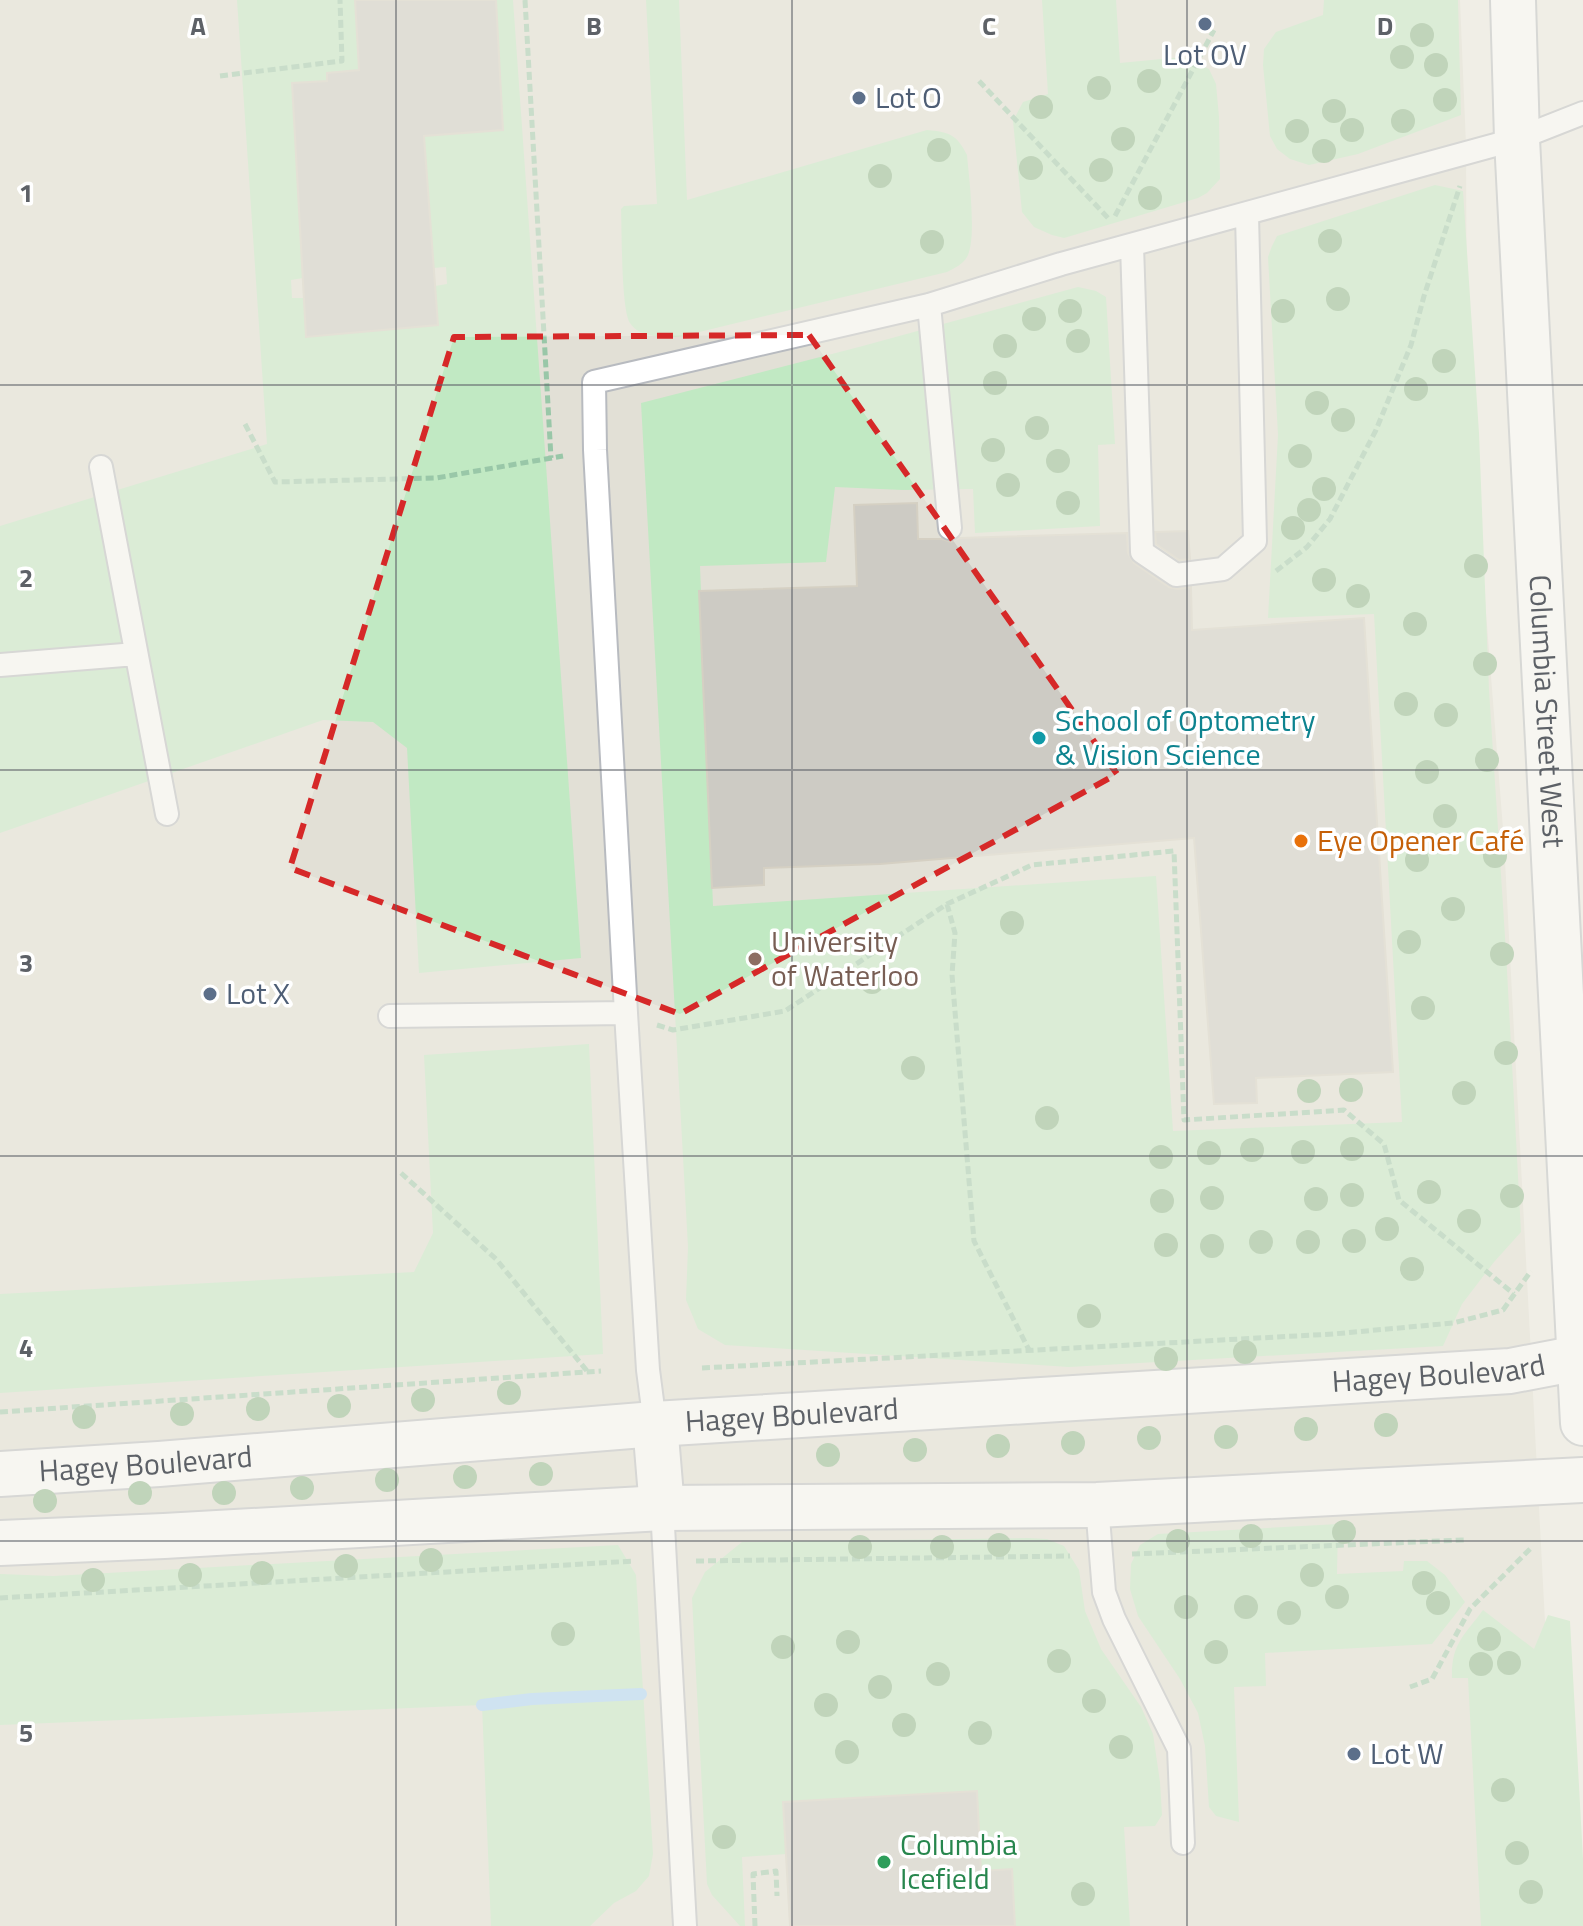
<svg xmlns="http://www.w3.org/2000/svg" width="1583" height="1926" viewBox="0 0 1583 1926" font-family="'Titillium Web',sans-serif">
	<style>
		.education { fill: #e2e0d6 }
		.green { fill: #c1e9c3 }
		.lines { fill: none; stroke-linecap: round; stroke-linejoin: round }
		.stream { stroke: #a7d5ff; stroke-width: 12 }
		.building { fill: #cdcbc4; stroke: #d5d0c3; stroke-width: 2 }
		.service-casing { stroke: #b8bbc0; stroke-width: 26 }
		.tertiary-casing { stroke: #b8bbc0; stroke-width: 48 }
		.secondary-casing { stroke: #b9bcc2; stroke-width: 48 }
		.path { stroke: #99c7a8; stroke-width: 5; stroke-dasharray: 8 4; stroke-linecap: butt }
		.service { stroke: #fff; stroke-width: 22 }
		.tertiary { stroke: #fff; stroke-width: 44 }
		.secondary { stroke: #fff; stroke-width: 44 }
		.tree { fill: #86b386 }
		.marked { fill: none; stroke: #d62828; stroke-width: 6; stroke-dasharray: 16 10; stroke-linejoin: round }
		.grid { fill: none; stroke: #5d6167; stroke-width: 2; stroke-opacity: 0.55 }
		.service-dot { fill: #5c6f8a; stroke: #fff; stroke-width: 3 }
		.culture-dot { fill: #0f9aa8; stroke: #fff; stroke-width: 3 }
		.food-dot { fill: #e8710a; stroke: #fff; stroke-width: 3 }
		.education-dot { fill: #8d6e63; stroke: #fff; stroke-width: 3 }
		.leisure-dot { fill: #2e9e5b; stroke: #fff; stroke-width: 3 }
		.labels { text-anchor: middle; stroke-width: 7; stroke-linejoin: round; paint-order: stroke }
		.service-label { font-size: 30px; fill: #4e5e75; stroke: #fff; text-anchor: start }
		.street-label { font-size: 30px; fill: #5d6167; stroke: #fff }
		.culture-label { font-size: 30px; fill: #0d838f; stroke: #fff; text-anchor: start }
		.food-label { font-size: 30px; fill: #c56008; stroke: #fff; text-anchor: start }
		.education-label { font-size: 30px; fill: #785e54; stroke: #fff; text-anchor: start }
		.leisure-label { font-size: 30px; fill: #27864d; stroke: #fff; text-anchor: start }
		.grid-label { font-size: 26px; text-anchor: middle; font-weight: bold; fill: #5d6167; stroke: #fff; stroke-width: 7; stroke-linejoin: round; paint-order: stroke }
	</style>
	<rect width="100%" height="100%" fill="#f0eee6"/>
	<path class="education" d="M0,0H1460L1466,145L1467,371L1504,841L1561,1926H0Z"/>
	<path class="green" d="M237,0H355L359,70L327,73V81L292,83L303,278L291,280L292,298H304L307,337L438,325L435,286L447,284L446,267L433,268L424,136L502,130L496,0H513L581,958L419,973L407,748L373,722L323,720L0,833V526L267,444Z
		M646,0H679L687,200L927,130C950,132 957,135 967,155C969,177 977,240 967,257C963,264 955,268 947,272L683,336C667,337 640,339 630,323C621,309 622,231 621,209L624,206L657,204Z
		M1042,0H1116L1120,63L1183,57L1209,69L1216,84L1219,117L1220,179L1207,193L1198,198L1064,238L1052,235L1034,227L1022,212L1013,121L1023,102L1048,94Z
		M1324,0H1458L1461,115L1358,154L1309,165L1290,159L1277,149L1270,136L1263,65L1264,49L1276,32L1323,15Z
		M1435,185L1463,191L1479,433L1489,690L1506,952L1521,1232L1494,1262L1462,1304L1443,1346L1069,1367L725,1345L698,1329L686,1300L688,1247L641,403L859,347L1078,287L1096,291L1106,297L1115,444L1098,445L1100,526L975,533L973,489L903,490L835,487L826,562L700,566L713,906L1156,876L1173,1131L1402,1122L1374,614L1268,618L1278,435L1268,257L1272,246L1277,236Z
		M589,1044L603,1354L0,1393V1294L414,1272L433,1233L424,1055Z
		M1338,1524L1337,1574L1403,1571L1404,1561H1427L1445,1575L1465,1602L1432,1644L1265,1653L1266,1686L1234,1687L1239,1822L1216,1816L1209,1807L1205,1746L1198,1713L1180,1679L1138,1616L1130,1589L1131,1564L1140,1545L1158,1534Z
		M1028,1538L1047,1539L1064,1546L1079,1570L1085,1611L1101,1649L1141,1707L1153,1734L1160,1782L1162,1815L1155,1826L1124,1827L1130,1926H1015L1012,1870L981,1871L977,1791L783,1802L786,1854L742,1857L745,1926H740L712,1895L707,1884L692,1598L705,1572L742,1542Z
		M618,1545L636,1575L653,1854L649,1876L636,1891L614,1903L590,1926H491L482,1705L0,1725V1574L53,1576Z
		M1483,1610L1534,1649L1548,1615L1570,1621L1583,1859V1926H1481L1468,1678H1452C1451,1644 1464,1636 1483,1610Z"/>
	<g class="lines">
		<path class="stream" d="M482,1705L532,1699L641,1694"/>
	</g>
	<path class="building" d="M355,0H496L503,130L424,136L438,325L306,337L292,83L327,81V73L359,70Z
		M917,503L918,539H942L951,542L959,538L1127,533L1128,553L1134,563L1169,587L1178,589L1191,587L1192,630L1364,618L1393,1072L1256,1078L1257,1103L1214,1104L1194,838L880,864L764,868V885L712,888L699,591L857,586L854,505Z
		M1188,531L1190,559L1179,560L1156,544L1155,532Z
		M977,1791L981,1871L1012,1869L1015,1926H790L783,1802Z"/>
	<g class="lines">
		<defs>
			<path id="service" d="M1132,245L1142,552L1176,575L1223,569L1255,541L1247,215
				M929,305L950,528
				M101,467L167,814
				M0,665L136,654
				M390,1016L626,1013
				M655,1424L648,1370L626,1013L595,450L594,382L929,305L1061,264L1517,139L1583,113
				M1097,1505L1104,1592L1114,1619L1179,1749L1183,1843
				M662,1508L685,1926"/>
			<g id="tertiary">
				<path d="M655,1424L662,1508"/>
				<path id="s1" d="M0,1474L159,1464L655,1424L1510,1371L1583,1357"/>
				<path d="M0,1543L164,1536L662,1508L1097,1505L1583,1480"/>
			</g>
			<g id="secondary">
				<path id="s2" d="M1513,0L1517,139L1583,1423"/>
			</g>
		</defs>
		<use href="#service" class="service-casing"/>
		<use href="#tertiary" class="tertiary-casing"/>
		<use href="#secondary" class="secondary-casing"/>
		<path class="path" d="M525,0L551,458
			M220,76L342,61L340,0
			M979,81L1108,218
			M1115,216L1214,30
			M245,424L275,482L436,478L563,456
			M1276,571L1307,547L1330,519L1376,430L1411,345L1424,296L1460,186
			M947,904L955,933L952,975L974,1241L1029,1350
			M657,1025L673,1030L785,1011L947,904L1032,865L1174,851L1184,1120L1344,1110L1384,1144L1399,1200L1514,1294
			M401,1173L496,1259L587,1371
			M702,1368L1333,1334L1453,1323L1503,1310L1531,1271
			M0,1412L601,1371
			M1132,1554L1464,1540
			M696,1561L1070,1556
			M0,1598L634,1561
			M1410,1687L1432,1679L1470,1609L1531,1548
			M755,1926L753,1874L776,1871L777,1896"/>
		<use href="#service" class="service"/>
		<use href="#tertiary" class="tertiary"/>
		<use href="#secondary" class="secondary"/>
	</g>
	<g class="tree">
		<circle cx="1422" cy="35" r="12"/>
		<circle cx="1402" cy="57" r="12"/>
		<circle cx="1436" cy="65" r="12"/>
		<circle cx="1149" cy="81" r="12"/>
		<circle cx="1099" cy="88" r="12"/>
		<circle cx="1445" cy="100" r="12"/>
		<circle cx="1041" cy="107" r="12"/>
		<circle cx="1334" cy="111" r="12"/>
		<circle cx="1403" cy="121" r="12"/>
		<circle cx="1352" cy="130" r="12"/>
		<circle cx="1297" cy="131" r="12"/>
		<circle cx="1123" cy="139" r="12"/>
		<circle cx="939" cy="150" r="12"/>
		<circle cx="1324" cy="151" r="12"/>
		<circle cx="1031" cy="168" r="12"/>
		<circle cx="1101" cy="170" r="12"/>
		<circle cx="880" cy="176" r="12"/>
		<circle cx="1150" cy="198" r="12"/>
		<circle cx="1330" cy="241" r="12"/>
		<circle cx="932" cy="242" r="12"/>
		<circle cx="1338" cy="299" r="12"/>
		<circle cx="1070" cy="311" r="12"/>
		<circle cx="1283" cy="311" r="12"/>
		<circle cx="1034" cy="319" r="12"/>
		<circle cx="1078" cy="341" r="12"/>
		<circle cx="1005" cy="346" r="12"/>
		<circle cx="1444" cy="361" r="12"/>
		<circle cx="995" cy="383" r="12"/>
		<circle cx="1416" cy="389" r="12"/>
		<circle cx="1317" cy="403" r="12"/>
		<circle cx="1343" cy="420" r="12"/>
		<circle cx="1037" cy="428" r="12"/>
		<circle cx="993" cy="450" r="12"/>
		<circle cx="1300" cy="456" r="12"/>
		<circle cx="1058" cy="461" r="12"/>
		<circle cx="1008" cy="485" r="12"/>
		<circle cx="1324" cy="489" r="12"/>
		<circle cx="1068" cy="503" r="12"/>
		<circle cx="1309" cy="510" r="12"/>
		<circle cx="1293" cy="528" r="12"/>
		<circle cx="1476" cy="566" r="12"/>
		<circle cx="1324" cy="580" r="12"/>
		<circle cx="1358" cy="596" r="12"/>
		<circle cx="1415" cy="624" r="12"/>
		<circle cx="1485" cy="664" r="12"/>
		<circle cx="1406" cy="704" r="12"/>
		<circle cx="1446" cy="715" r="12"/>
		<circle cx="1487" cy="760" r="12"/>
		<circle cx="1427" cy="772" r="12"/>
		<circle cx="1445" cy="816" r="12"/>
		<circle cx="1495" cy="856" r="12"/>
		<circle cx="1417" cy="860" r="12"/>
		<circle cx="1453" cy="909" r="12"/>
		<circle cx="1012" cy="923" r="12"/>
		<circle cx="1409" cy="942" r="12"/>
		<circle cx="1502" cy="954" r="12"/>
		<circle cx="872" cy="982" r="12"/>
		<circle cx="1423" cy="1008" r="12"/>
		<circle cx="1506" cy="1053" r="12"/>
		<circle cx="913" cy="1068" r="12"/>
		<circle cx="1351" cy="1090" r="12"/>
		<circle cx="1309" cy="1091" r="12"/>
		<circle cx="1464" cy="1093" r="12"/>
		<circle cx="1047" cy="1118" r="12"/>
		<circle cx="1352" cy="1149" r="12"/>
		<circle cx="1252" cy="1150" r="12"/>
		<circle cx="1303" cy="1152" r="12"/>
		<circle cx="1209" cy="1153" r="12"/>
		<circle cx="1161" cy="1157" r="12"/>
		<circle cx="1429" cy="1192" r="12"/>
		<circle cx="1352" cy="1195" r="12"/>
		<circle cx="1512" cy="1196" r="12"/>
		<circle cx="1212" cy="1198" r="12"/>
		<circle cx="1316" cy="1199" r="12"/>
		<circle cx="1162" cy="1201" r="12"/>
		<circle cx="1469" cy="1221" r="12"/>
		<circle cx="1387" cy="1229" r="12"/>
		<circle cx="1354" cy="1241" r="12"/>
		<circle cx="1261" cy="1242" r="12"/>
		<circle cx="1308" cy="1242" r="12"/>
		<circle cx="1166" cy="1245" r="12"/>
		<circle cx="1212" cy="1246" r="12"/>
		<circle cx="1412" cy="1269" r="12"/>
		<circle cx="1089" cy="1316" r="12"/>
		<circle cx="1245" cy="1352" r="12"/>
		<circle cx="1166" cy="1359" r="12"/>
		<circle cx="509" cy="1393" r="12"/>
		<circle cx="423" cy="1400" r="12"/>
		<circle cx="339" cy="1406" r="12"/>
		<circle cx="258" cy="1409" r="12"/>
		<circle cx="182" cy="1414" r="12"/>
		<circle cx="84" cy="1417" r="12"/>
		<circle cx="1386" cy="1425" r="12"/>
		<circle cx="1306" cy="1429" r="12"/>
		<circle cx="1226" cy="1437" r="12"/>
		<circle cx="1149" cy="1438" r="12"/>
		<circle cx="1073" cy="1443" r="12"/>
		<circle cx="998" cy="1446" r="12"/>
		<circle cx="915" cy="1450" r="12"/>
		<circle cx="828" cy="1455" r="12"/>
		<circle cx="541" cy="1474" r="12"/>
		<circle cx="465" cy="1477" r="12"/>
		<circle cx="387" cy="1480" r="12"/>
		<circle cx="302" cy="1488" r="12"/>
		<circle cx="140" cy="1493" r="12"/>
		<circle cx="224" cy="1493" r="12"/>
		<circle cx="45" cy="1501" r="12"/>
		<circle cx="1344" cy="1532" r="12"/>
		<circle cx="1251" cy="1536" r="12"/>
		<circle cx="1178" cy="1541" r="12"/>
		<circle cx="999" cy="1545" r="12"/>
		<circle cx="860" cy="1547" r="12"/>
		<circle cx="942" cy="1547" r="12"/>
		<circle cx="431" cy="1560" r="12"/>
		<circle cx="346" cy="1566" r="12"/>
		<circle cx="262" cy="1573" r="12"/>
		<circle cx="190" cy="1575" r="12"/>
		<circle cx="1312" cy="1575" r="12"/>
		<circle cx="93" cy="1580" r="12"/>
		<circle cx="1424" cy="1583" r="12"/>
		<circle cx="1337" cy="1597" r="12"/>
		<circle cx="1438" cy="1603" r="12"/>
		<circle cx="1186" cy="1607" r="12"/>
		<circle cx="1246" cy="1607" r="12"/>
		<circle cx="1289" cy="1613" r="12"/>
		<circle cx="563" cy="1634" r="12"/>
		<circle cx="1489" cy="1639" r="12"/>
		<circle cx="848" cy="1642" r="12"/>
		<circle cx="783" cy="1647" r="12"/>
		<circle cx="1216" cy="1652" r="12"/>
		<circle cx="1059" cy="1661" r="12"/>
		<circle cx="1509" cy="1663" r="12"/>
		<circle cx="1481" cy="1664" r="12"/>
		<circle cx="938" cy="1674" r="12"/>
		<circle cx="880" cy="1687" r="12"/>
		<circle cx="1094" cy="1701" r="12"/>
		<circle cx="826" cy="1705" r="12"/>
		<circle cx="904" cy="1725" r="12"/>
		<circle cx="980" cy="1733" r="12"/>
		<circle cx="1121" cy="1747" r="12"/>
		<circle cx="847" cy="1752" r="12"/>
		<circle cx="1503" cy="1790" r="12"/>
		<circle cx="724" cy="1837" r="12"/>
		<circle cx="1517" cy="1853" r="12"/>
		<circle cx="1531" cy="1892" r="12"/>
		<circle cx="1083" cy="1894" r="12"/>
	</g>
	<path d="M0 0H1583V1926H0ZM809,335L1117,774L680,1014L290,868L454,337Z" fill="#f0eee6" fill-opacity=".55" fill-rule="evenodd"/>
	<path class="marked" d="M809,335L1117,774L680,1014L290,868L454,337Z"/>
	<path class="grid" d="M396,0V1926M792,0V1926M1187,0V1926M0,385H1583M0,770H1583M0,1156H1583M0,1541H1583"/>
	<g class="service-dot">
		<circle cx="1205" cy="24" r="8"/>
		<circle cx="859" cy="98" r="8"/>
		<circle cx="210" cy="994" r="8"/>
		<circle cx="1354" cy="1754" r="8"/>
	</g>
	<circle class="culture-dot" cx="1039" cy="738" r="8"/>
	<circle class="food-dot" cx="1301" cy="841" r="8"/>
	<circle class="education-dot" cx="755" cy="959" r="8"/>
	<circle class="leisure-dot" cx="884" cy="1862" r="8"/>
	<g class="labels">
		<g class="service-label">
			<text x="1205" y="65" text-anchor="middle">Lot OV</text>
			<text x="875" y="108">Lot O</text>
			<text x="226" y="1004">Lot X</text>
			<text x="1370" y="1764">Lot W</text>
		</g>
		<g class="street-label">
			<text dy="10" stroke="none"><textPath href="#s2" startOffset="712">Columbia Street West</textPath></text>
			<text dy="10" stroke="none"><textPath href="#s1" startOffset="1442">Hagey Boulevard</textPath></text>
			<text dy="10" stroke="none"><textPath href="#s1" startOffset="794">Hagey Boulevard</textPath></text>
			<text dy="10" stroke="none"><textPath href="#s1" startOffset="146">Hagey Boulevard</textPath></text>
		</g>
		<g class="culture-label">
			<text x="1055" y="731">School of Optometry<tspan x="1055" dy="34">&amp; Vision Science</tspan></text>
		</g>
		<g class="food-label">
			<text x="1317" y="851">Eye Opener Café</text>
		</g>
		<g class="education-label">
			<text x="771" y="952">University<tspan x="771" dy="34">of Waterloo</tspan></text>
		</g>
		<g class="leisure-label">
			<text x="900" y="1855">Columbia<tspan x="900" dy="34">Icefield</tspan></text>
		</g>
	</g>
	<g class="grid-label">
		<text x="198" y="35">A</text>
		<text x="594" y="35">B</text>
		<text x="989" y="35">C</text>
		<text x="1385" y="35">D</text>
		<text x="26" y="202">1</text>
		<text x="26" y="587">2</text>
		<text x="26" y="972">3</text>
		<text x="26" y="1357">4</text>
		<text x="26" y="1742">5</text>
	</g>
</svg>
